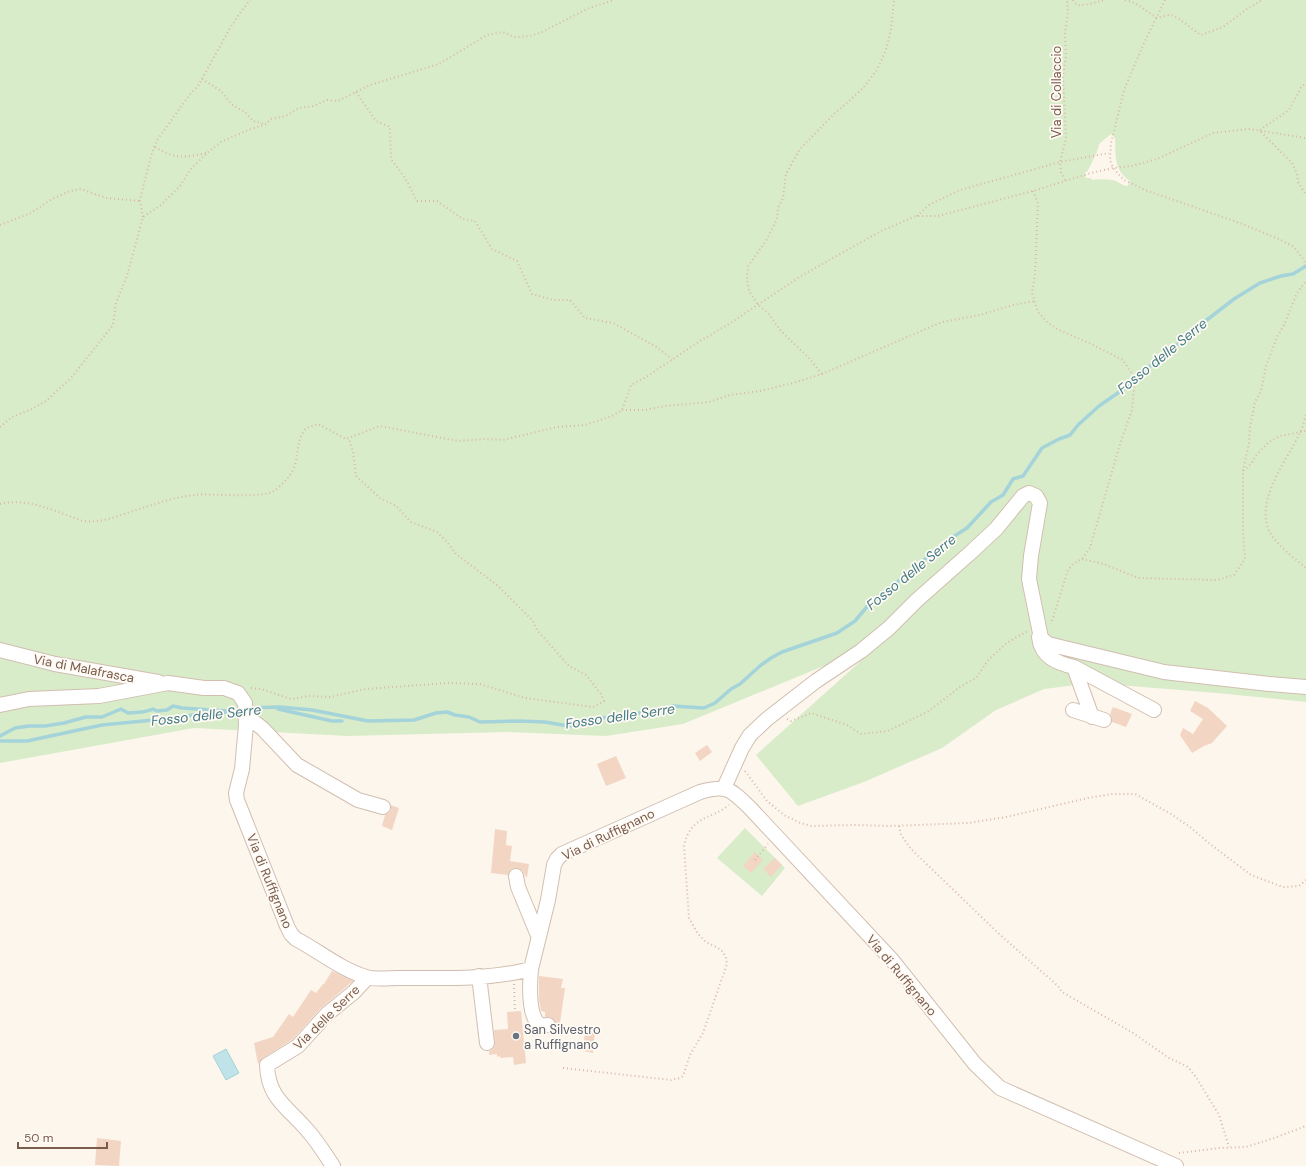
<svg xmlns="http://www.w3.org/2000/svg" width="1306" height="1166" viewBox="0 0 1306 1166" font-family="'DM Sans',sans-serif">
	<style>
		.green { fill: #d8ecc9; fill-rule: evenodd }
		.water { fill: #bfe3e8; stroke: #a5d3da }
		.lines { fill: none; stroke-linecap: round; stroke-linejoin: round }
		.stream { stroke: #a5d3da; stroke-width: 3.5 }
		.building { fill: #f3d5c3 }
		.minor-casing { stroke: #d1beb0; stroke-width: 16 }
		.path { stroke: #d9b8a5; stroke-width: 2; stroke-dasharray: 1 3; stroke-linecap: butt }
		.minor { stroke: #fff; stroke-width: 14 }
		.worship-dot { fill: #6b7280; stroke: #fffaf3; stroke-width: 1.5 }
		.labels { text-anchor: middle; stroke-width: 3.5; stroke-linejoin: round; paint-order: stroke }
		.street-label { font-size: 13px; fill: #7a5c4d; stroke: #fffaf3 }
		.worship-label { font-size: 13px; fill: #5b616d; stroke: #fffaf3; text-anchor: start }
		.water-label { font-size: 14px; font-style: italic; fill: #437c86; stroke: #fffaf3 }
	</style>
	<rect width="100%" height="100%" fill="#fdf6ec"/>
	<path class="green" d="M0,0H1306V702L1217,693L1093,683L1044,689L996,710L942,748L864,782L798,806L756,755L882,642L683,724L606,736L506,732L348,736L194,728L0,763ZM1111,134L1115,138C1116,156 1113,169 1130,181L1128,186C1123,186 1120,183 1116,181C1111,179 1097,179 1092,180L1091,178H1086L1085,172H1087C1090,167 1099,149 1099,144Z
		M745,828L785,868L762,896L717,858Z"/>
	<path class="water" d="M226,1049L239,1073L226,1080L213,1056Z"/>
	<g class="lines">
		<path class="stream" d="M248,708L280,707L312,710L368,721L414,720L436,713L447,712L455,715L469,717L480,722L519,721L545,722L568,726L579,725L593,719L620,716L664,709L673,706L704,708L715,703L731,689L740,684L761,665L771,658L782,652L837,633L855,621L871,602L895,584L948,540L967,528L991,502L1003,495L1013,479L1023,476L1042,448L1059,439L1070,435L1078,425L1099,406L1138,379L1151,365L1168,353L1190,333L1234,299L1260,283L1281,276L1293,274L1306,266
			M278,709L332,721H342
			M0,736L15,728L29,726H45L64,723L86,717H102L121,709L128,713C137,712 144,713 153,709L157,711L167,710L173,706L182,708L227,711
			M0,741H27L102,725L185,717L196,714H213L242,710"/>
	</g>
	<path class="building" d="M1195,701L1208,708L1227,726L1212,743L1204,746L1192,753L1180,735L1183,728L1193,734L1203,719L1190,711Z
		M1113,707L1132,714L1126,727L1112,722V718L1110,714Z
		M707,745L712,752L700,761L695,753Z
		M616,756L626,778L606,786L597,764Z
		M391,805L399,808L392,830L382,826L385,815L389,813L391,810Z
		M495,829L507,831L506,845L512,846L510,861L529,864L527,877L525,876L523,871L518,868L511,869L508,875L491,873Z
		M755,852L763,860L751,873L743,866Z
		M775,858L782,865L771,877L763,869Z
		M332,971L353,981L321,1008L293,1039L263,1058L258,1064L254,1043L273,1037L289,1014L293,1017L311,990L316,993L323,984H324Z
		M539,976L563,979L561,988H565L560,1023H556L551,1017H545V1012L541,1011L539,1000Z
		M521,1011L526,1063L514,1065L513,1057L500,1058V1056L497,1057V1054L489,1055V1051L492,1050L495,1046L494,1030L508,1029L507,1012Z
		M585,1030L595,1031L593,1053L583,1051Z
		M97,1138L121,1141L119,1166L95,1165Z"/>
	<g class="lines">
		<defs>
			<path id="minor" d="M1039,637C1041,657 1057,663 1074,667L1092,717
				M0,650L55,664L158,682
				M1074,667L1154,710
				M0,705L29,699L99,696L168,683L204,688H224L238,693L245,703L246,725L242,769L236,793L237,800L287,926L291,934L296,939C319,951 340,969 366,977C375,980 389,978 399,978C442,978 489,980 531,969L548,900L554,865L557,859L562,854L700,792C728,784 731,790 750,808L892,960L975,1064L1000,1088L1176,1166
				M1073,710L1104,720
				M246,716L262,728L297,765L358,800L383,807
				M724,788L742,748L750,735L767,719L816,681L861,651L889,628L917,600L969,554L996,529L1023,496L1029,493L1036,496L1040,503L1031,556L1029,579L1040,633L1041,638L1048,644L1164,672L1269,684L1306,687
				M516,876L518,887L537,933L539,936
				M531,969C530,981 527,1022 542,1025C544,1026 546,1025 548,1025
				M479,976L487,1043
				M333,1166C325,1154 317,1141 308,1131C288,1107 268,1099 267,1065L298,1046L327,1014L354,992L367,978"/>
		</defs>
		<use href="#minor" class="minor-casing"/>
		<path class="path" d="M1073,0L1077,5C1087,6 1095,2 1106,0
			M1125,0L1135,3L1157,18C1161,17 1166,15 1170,15C1180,17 1192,30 1201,35L1223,27L1247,9L1262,0
			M1165,0L1144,43L1124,90L1111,143L1110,160L1113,168L1124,180L1145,190L1240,223L1281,240L1294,247L1304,260L1306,266
			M202,79L221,91L231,104L245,112L253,121L265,124
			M356,92L376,121L390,127L391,159L405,178L417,201H437L463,219L475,221L492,249L517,261L532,294L553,300H570L585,318L613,323L655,346L672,359
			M1260,130L1289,110L1302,86L1306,84
			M1261,132L1292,163L1297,174L1298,182L1306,195
			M155,147C175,159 184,158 206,153
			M1065,180L1061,172L1060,162L1066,139L1063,77L1066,56L1065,34L1068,11L1067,0
			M1033,191L1038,203L1035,274L1032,293L1038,312L1048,323L1059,330L1089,343L1123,360L1135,378L1132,410L1120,444L1090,548L1082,559L1073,564L1068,570L1051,624
			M917,216L929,205L960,190L1060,162L1109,153
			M143,217L140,201L141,195L152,153L157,140L191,93L198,86L229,30L240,13L250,0
			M0,225L31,213L52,199L70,191L81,189L106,198L140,201
			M822,374L807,356L781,331L768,313L758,305L749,291L747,279L748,266L766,241L777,219L778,208L783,198L786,174L800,149L834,114L849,101L863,88L877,70L886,50L891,29L894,0
			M622,410H645L665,406L709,402L730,395L760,391L793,383L822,374L942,322L980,315L1013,305L1035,301
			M1306,415C1304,421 1303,428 1300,433C1287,460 1251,505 1272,536C1281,548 1295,559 1306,568
			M0,427L12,417L32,409L46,401L71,378L113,325L116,303L127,276L143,217L161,205L180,186L190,170L207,153L221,142L246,131L266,124L271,119L286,116L299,108L314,106L327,100L338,101L370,85L439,64L487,35L503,32L514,37L530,36L540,33L589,8L614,0
			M1243,471L1249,443L1250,427L1255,402L1261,391L1266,366L1277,337L1284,325L1297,293L1306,281
			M0,504C29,497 56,512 83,521C98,523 113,518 127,513C150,506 172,497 195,495C212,493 262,499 274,491C282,485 292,475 295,465C299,450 296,442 306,428L318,424L346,439L380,426L458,441L485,439L503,440L557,427L585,425L612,416L622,410L631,385L646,377L700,341L729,324L801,276L881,231L916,216H938L1033,191L1091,173L1113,168L1132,166L1157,159L1213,133L1249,129L1306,138
			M1082,559L1104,564L1138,578L1217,580L1234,575L1245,559L1243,532V471L1251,464L1257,454L1269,442L1280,436L1306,431
			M251,688L261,689L291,699L309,696L330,697L366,689L447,683L480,684L525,698L593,707L604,701L601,694L586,675L569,666L537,630L533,621L497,585L456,554L447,542L437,532L411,522L396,506L380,498L356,476L353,452L349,439
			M787,719L791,721L811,713L847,725L861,734L888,731L929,711L961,686L976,678L989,659L1008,642L1028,631
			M745,771L767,801L784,815L800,823L811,826L854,825L890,826L969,823L1006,817L1088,798L1112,794H1135L1171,814L1190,827L1210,844L1251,875L1283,887L1299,886L1306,880
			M899,826L901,835L911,849L997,932L1058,986L1062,992L1133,1033L1169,1058L1188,1067L1196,1077L1219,1115L1229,1147
			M755,860L768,844
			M514,984L515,1011
			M563,1068L671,1080L680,1078L683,1076L690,1055L703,1033L727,964L726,958L723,952L718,948L706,942L698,934L689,918L684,846C690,816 710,820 729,805
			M1179,1153L1219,1148L1246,1147L1274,1138L1306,1126"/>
		<use href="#minor" class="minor"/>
	</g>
	<circle class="worship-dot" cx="516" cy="1036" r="4"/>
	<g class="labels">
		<g class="street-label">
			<text transform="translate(1056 92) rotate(-90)" y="5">Via di Collaccio</text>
			<text transform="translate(84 668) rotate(11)" y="5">Via di Malafrasca</text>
			<text transform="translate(608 834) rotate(-26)" y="5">Via di Ruffignano</text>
			<text transform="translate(270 881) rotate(68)" y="5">Via di Ruffignano</text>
			<text transform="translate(902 975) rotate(50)" y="5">Via di Ruffignano</text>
			<text transform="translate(326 1017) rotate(-44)" y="5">Via delle Serre</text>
		</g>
		<g class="worship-label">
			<text x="524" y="1034">San Silvestro<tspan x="524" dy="15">a Ruffignano</tspan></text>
		</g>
		<g class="water-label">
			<text transform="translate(1162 356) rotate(-39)" y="5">Fosso delle Serre</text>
			<text transform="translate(911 572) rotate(-39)" y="5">Fosso delle Serre</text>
			<text transform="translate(206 715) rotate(-6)" y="5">Fosso delle Serre</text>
			<text transform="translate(620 716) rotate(-8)" y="5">Fosso delle Serre</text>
		</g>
	</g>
	<path d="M18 1142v6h89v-6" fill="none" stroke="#7a5c4d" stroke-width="2"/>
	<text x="24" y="1142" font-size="12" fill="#7a5c4d" stroke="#fffaf3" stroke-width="3" paint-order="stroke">50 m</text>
</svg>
